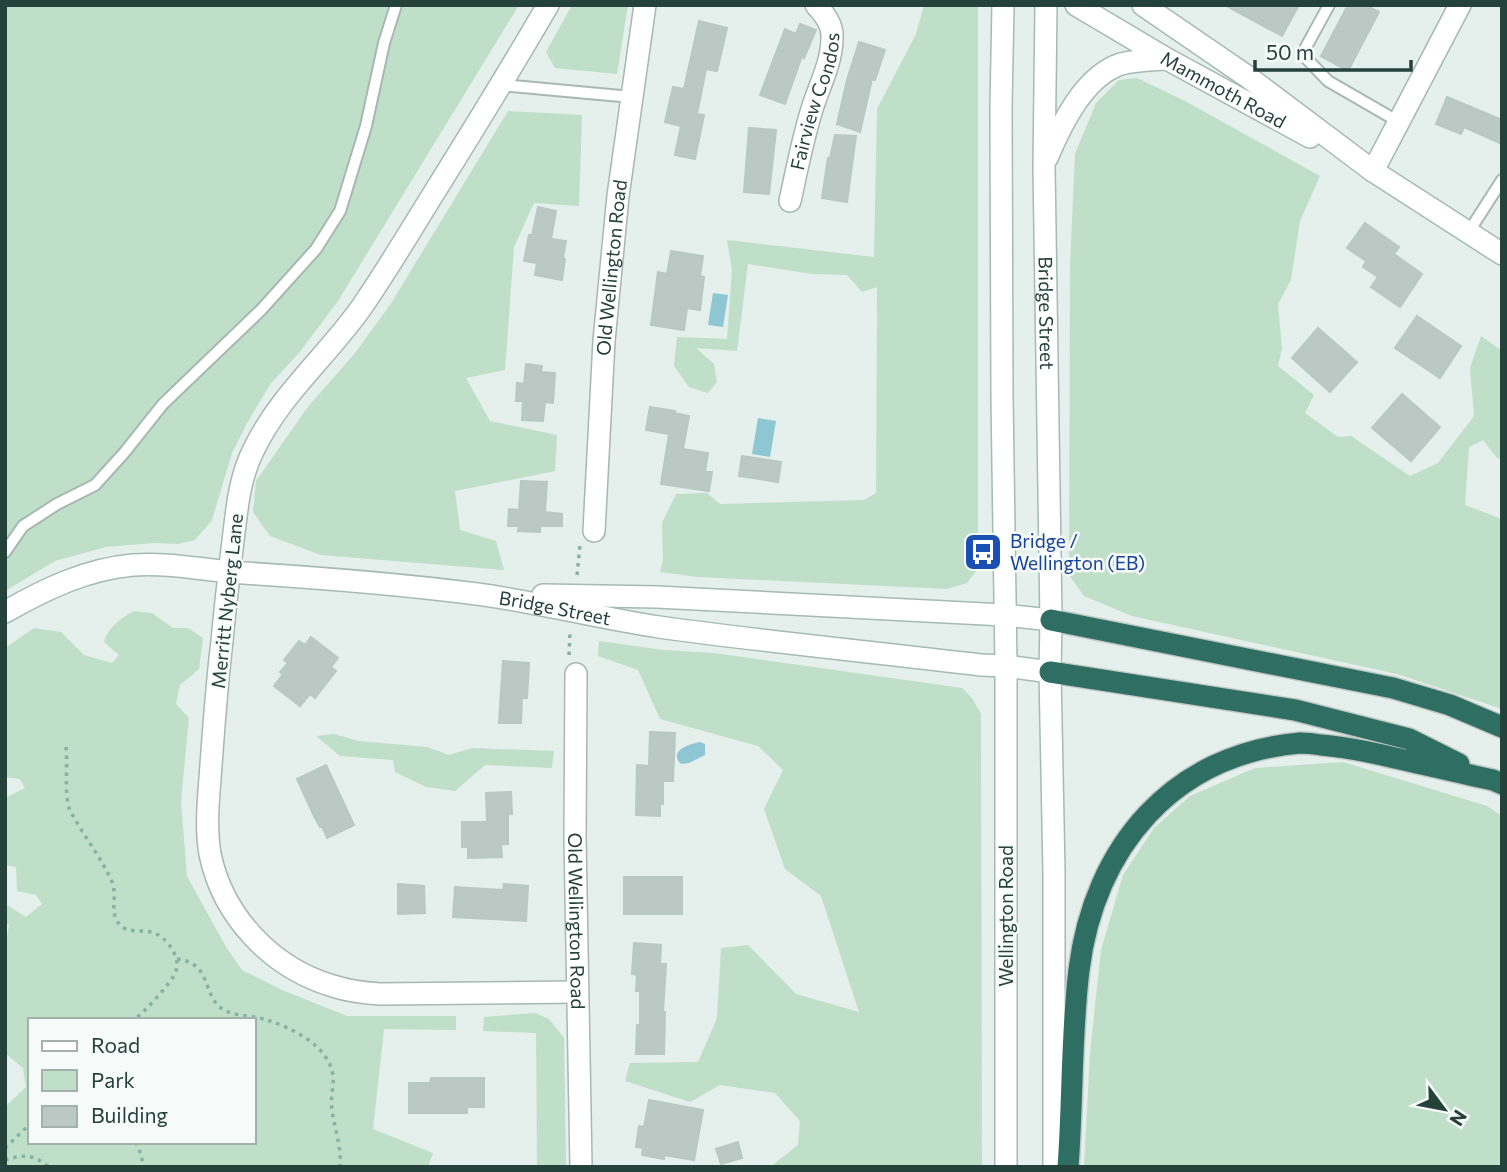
<svg xmlns="http://www.w3.org/2000/svg" width="1507" height="1172" viewBox="0 0 1507 1172" font-family="Commissioner,sans-serif">
	<style>
		.green { fill: #bfdfc9; fill-rule: evenodd }
		.water { fill: #8ec6d3 }
		.building { fill: #bbc9c4; stroke: #b8c8c2; stroke-width: 2 }
		.lines { fill: none; stroke-linecap: round; stroke-linejoin: round }
		.lane-casing { stroke: #a7b7b2; stroke-width: 14 }
		.street-casing { stroke: #a7b7b2; stroke-width: 24 }
		.secondary-casing { stroke: #a4bab3; stroke-width: 24 }
		.highway-casing { stroke: #c2cac8; stroke-width: 24 }
		.path { stroke: #86b2a6; stroke-width: 3.5; stroke-dasharray: 3.5 5; stroke-linecap: butt }
		.lane { stroke: #fff; stroke-width: 10 }
		.street { stroke: #fff; stroke-width: 21 }
		.secondary { stroke: #fff; stroke-width: 21 }
		.highway { stroke: #2f6e63; stroke-width: 21 }
		.labels { text-anchor: middle; stroke-width: 5; stroke-linejoin: round; paint-order: stroke }
		.street-label { font-size: 19px; fill: #24413a; stroke: #f6fbf9 }
		.transit-label { font-size: 19px; fill: #164399; stroke: #f6fbf9; text-anchor: start }
	</style>
	<rect width="100%" height="100%" fill="#e5efeb"/>
	<path class="green" d="M5,5H519L338,301L299,353L271,383L246,425L232,453L212,520L195,540L178,544L154,543L106,547L55,561L5,591Z
		M572,5H628L617,74L555,68L546,52Z
		M924,5H978V568L967,583L947,589L698,577L660,572L663,560L662,523L676,494L707,493L720,504L864,500L876,493L877,287L862,292L847,275L813,274L748,264L737,351L696,348L714,364L717,382L708,393L689,387L674,366L677,337L727,339L732,270L727,240L874,257L877,109L916,34Z
		M1137,78L1185,101L1320,176L1300,221L1291,280L1278,304L1282,348L1278,366L1314,395L1305,413L1338,437L1351,436L1410,476L1438,463L1474,416L1470,368L1481,336L1502,351V460L1497,458L1483,440L1469,447L1465,505L1502,519V709L1397,674L1132,616L1084,596L1069,575L1070,265L1075,154L1096,103L1119,80Z
		M508,111L582,115L579,206L534,203L514,247L505,370L466,378L490,421L557,435L555,471L455,491L460,530L496,541L504,570L321,555L270,536L253,512L256,481L307,408L355,353L390,305Z
		M134,611L152,613L173,628H188L203,638L199,669L180,685L176,704L189,718L181,801L187,876L226,947L242,970L282,990L347,1016H456V1030L384,1029L373,1129L433,1153L428,1167H5V1107L26,1087L23,1068L5,1053V948L9,925L5,923V904L26,917L42,904L36,895L17,891L16,867L5,865V798L25,788L20,779L5,777V648L34,628L61,632L84,655L112,663L119,655L104,642C107,628 121,618 134,611ZM30,1020H254V1142H30Z
		M599,641L663,650L714,653L962,688L972,698L981,714L982,1167H770L798,1145L800,1121L775,1093L720,1085L690,1102L625,1081L630,1063L698,1062L717,1018L721,948L748,945L796,994L859,1012L821,896L785,869L764,809L783,770L758,746L660,719L638,670L598,656Z
		M334,734L358,741L427,747L449,755L472,748L554,751L552,768L485,765L455,791L426,787L395,772L393,760L340,756L316,736Z
		M1343,762L1487,806L1502,816V1167H1084L1090,1053L1101,950L1123,875L1154,828L1190,796L1255,768Z
		M535,1013L549,1019L564,1038L566,1167H537L536,1033L483,1031L484,1017Z"/>
	<path class="water" d="M713,293L728,295L723,327L708,325Z
		M758,418L776,421L770,457L752,454Z
		M700,742L705,744V755L689,763L681,764C668,751 689,744 700,742Z"/>
	<path class="building" d="M1225,5H1299L1282,36Z
		M1348,5H1365L1379,12L1348,71L1321,56Z
		M699,21L727,28L717,71L706,69L697,114L704,115L695,159L675,155L681,126L665,122L673,87L684,89Z
		M800,24L816,30L804,58L802,56L785,104L760,95L785,29L796,34Z
		M859,42L885,50L875,80L872,79L860,132L837,124L847,80Z
		M1447,97L1502,120V144L1464,127L1461,134L1436,124Z
		M749,128L776,130L769,194L744,192Z
		M835,135L856,136L847,202L822,198L828,158H830Z
		M538,207L556,211L551,239L566,241L563,258L565,259L562,280L535,275L537,263L524,261L529,235H532Z
		M1365,223L1399,247L1394,254L1422,274L1400,307L1371,287L1378,277L1363,267L1366,261L1347,248Z
		M671,251L703,256L700,276L704,277L700,310L687,308L684,330L651,325L658,272L667,274Z
		M1417,316L1461,346L1440,378L1395,348Z
		M1318,328L1357,362L1330,392L1292,358Z
		M526,364L542,366L541,372L555,373L553,403L545,402L543,421L522,420L523,401H516L517,383L524,384Z
		M1402,394L1440,427L1411,461L1372,428Z
		M650,407L675,411L674,413L689,416L683,449L708,453L705,472H712L709,491L661,484L669,434L646,430Z
		M742,456L781,462L778,482L739,476Z
		M521,481L547,482L545,512L562,514V526H540V532L518,531L519,526H508L509,509L519,510Z
		M311,637L338,658L331,667L336,671L315,698L310,694L300,706L274,686L283,674L280,672L288,663L284,660L299,641L305,645Z
		M503,661L529,663L527,698H522L521,723H499Z
		M650,732L675,733L673,781H663V804H660V816L636,815L637,765L649,766Z
		M326,765L354,825L327,838L322,826L320,827L314,816L297,779Z
		M511,792L512,814H508V844H501L502,857L468,858V847H462V822H487L486,793Z
		M624,877H682V914H624Z
		M398,884L424,886L425,913L398,914Z
		M504,884L528,886L526,921L453,917L455,887L503,890Z
		M634,943L661,945L660,964H666L663,1012H665L664,1054H636L637,1025H640V991H636L637,975L632,974Z
		M431,1078H484V1107H467V1113H409V1083H430Z
		M649,1100L703,1110L694,1160L664,1155V1159L642,1155L643,1148L636,1147L639,1126L644,1127Z
		M738,1142L742,1158L721,1164L716,1149Z"/>
	<g class="lines">
		<defs>
			<path id="lane" d="M1329,5L1306,47V58L1328,81L1399,122
				M501,85L632,97
				M1468,233L1502,180
				M5,552L23,526L57,504L95,485L124,453L163,404L261,310L316,249L340,211L366,126L384,43L396,5"/>
			<g id="street">
				<path d="M548,5C512,67 475,127 437,188C412,228 388,269 361,308C327,356 280,395 254,449C239,478 237,509 233,541C229,574 225,608 222,641C217,682 214,724 211,765C209,794 205,825 210,854C223,917 272,968 333,986C348,991 364,993 380,994L577,992"/>
				<path d="M1373,171L1460,5"/>
				<path id="s1" d="M790,201C797,169 803,137 813,106C820,84 832,62 832,38C833,25 825,15 816,5"/>
				<path id="s2" d="M594,531L604,341L618,196L645,5"/>
				<path id="s3" d="M576,674L575,839L581,1167"/>
			</g>
			<g id="secondary">
				<path d="M1003,5L1001,107L1002,397L1006,666V1167"/>
				<path id="s4" d="M1046,5L1044,166L1051,620L1050,672L1054,872V1167"/>
				<path id="s5" d="M1076,5L1167,59L1310,137"/>
				<path d="M1143,5L1248,77L1373,171L1502,254"/>
				<path d="M1047,158C1061,125 1084,76 1121,64C1136,60 1150,60 1165,59"/>
				<path d="M543,595L657,597L1004,615L1051,620"/>
				<path id="s6" d="M5,612C45,589 87,569 133,565C170,562 208,571 244,573C322,578 400,584 477,594C538,602 598,618 659,627C766,642 874,652 981,665L1006,666L1050,672"/>
			</g>
			<path id="highway" d="M1051,620L1393,688L1450,705L1502,727
				M1050,672L1295,710L1409,739L1459,764
				M1068,1167C1073,1101 1071,1035 1079,970C1094,847 1173,754 1300,743C1307,743 1315,744 1321,745C1347,747 1370,752 1395,758C1427,765 1460,773 1493,780L1502,784"/>
		</defs>
		<use href="#lane" class="lane-casing"/>
		<use href="#street" class="street-casing"/>
		<use href="#secondary" class="secondary-casing"/>
		<use href="#highway" class="highway-casing"/>
		<path class="path" d="M577,575L580,545
			M569,655L570,632
			M66,747C68,767 64,788 69,808C81,833 102,858 112,882C117,894 111,908 116,919C124,936 140,928 154,933C161,935 165,940 170,946C175,953 179,962 176,971C171,984 145,1011 134,1020
			M177,959C212,963 202,994 221,1008C233,1017 253,1015 267,1020C293,1028 330,1047 333,1076C334,1087 330,1098 332,1109C334,1129 342,1146 340,1167
			M136,1142L142,1157V1167
			M5,1148L30,1124
			M5,1160C25,1154 32,1154 49,1167"/>
		<use href="#lane" class="lane"/>
		<use href="#street" class="street"/>
		<use href="#secondary" class="secondary"/>
		<use href="#highway" class="highway"/>
	</g>
	<defs>
		<symbol id="bus-square" viewBox="-11 -11 22 22"><rect x="-9" y="-9" width="18" height="18" rx="4" fill="#1a4fb4" stroke="#f6fbf9"/><path d="M-5-6H5V4H4V6H2V4H-2V6H-4V4H-5ZM-3.5-4V0h7V-4ZM-3.5 1.2v1.5H-2V1.2ZM2 1.2v1.5H3.5V1.2Z" fill="#fff"/></symbol>
	</defs>
	<g fill-rule="evenodd">
		<use href="#bus-square" x="961" y="530" width="44" height="44"/>
	</g>
	<g class="labels">
		<g class="street-label">
			<text dy="7" stroke="none"><textPath href="#s5" startOffset="170">Mammoth Road</textPath></text>
			<text dy="7" stroke="none"><textPath href="#s1" startOffset="103">Fairview Condos</textPath></text>
			<text dy="7" stroke="none"><textPath href="#s2" startOffset="264">Old Wellington Road</textPath></text>
			<text dy="7" stroke="none"><textPath href="#s4" startOffset="308">Bridge Street</textPath></text>
			<text transform="translate(227 601) rotate(-84)" y="7">Merritt Nyberg Lane</text>
			<text dy="7" stroke="none"><textPath href="#s6" startOffset="562">Bridge Street</textPath></text>
			<text transform="translate(1006 916) rotate(-90)" y="7">Wellington Road</text>
			<text dy="7" stroke="none"><textPath href="#s3" startOffset="247">Old Wellington Road</textPath></text>
		</g>
		<g class="transit-label">
			<text x="1010" y="548">Bridge /<tspan x="1010" dy="22">Wellington (EB)</tspan></text>
		</g>
	</g>
	<rect width="1507" height="1172" fill="none" stroke="#24413a" stroke-width="14"/>
	<rect x="28" y="1018" width="228" height="126" fill="#f6fbf9" stroke="#a2b1ad" stroke-width="2"/>
	<rect x="42" y="1041" width="35" height="10" fill="#ffffff" stroke="#a2b1ad" stroke-width="2"/>
	<text x="91" y="1053" font-size="21" fill="#24413a">Road</text>
	<rect x="42" y="1070" width="35" height="21" fill="#bfdfc9" stroke="#a2b1ad" stroke-width="2"/>
	<text x="91" y="1088" font-size="21" fill="#24413a">Park</text>
	<rect x="42" y="1106" width="35" height="21" fill="#bbc9c4" stroke="#a2b1ad" stroke-width="2"/>
	<text x="91" y="1123" font-size="21" fill="#24413a">Building</text>
	<g transform="translate(1444 1109) rotate(122)" stroke="#f6fbf9" stroke-width="5" paint-order="stroke">
	<path d="M0-5L12 26L0 18L-12 26Z" fill="#24413a"/>
	<text y="-10" font-size="19" font-weight="bold" text-anchor="middle" fill="#24413a">N</text>
	</g>
	<path d="M1255 60v10h156v-10" fill="none" stroke="#24413a" stroke-width="3.5"/>
	<text x="1266" y="60" font-size="21" fill="#24413a" stroke="#f6fbf9" stroke-width="5" paint-order="stroke">50 m</text>
</svg>
